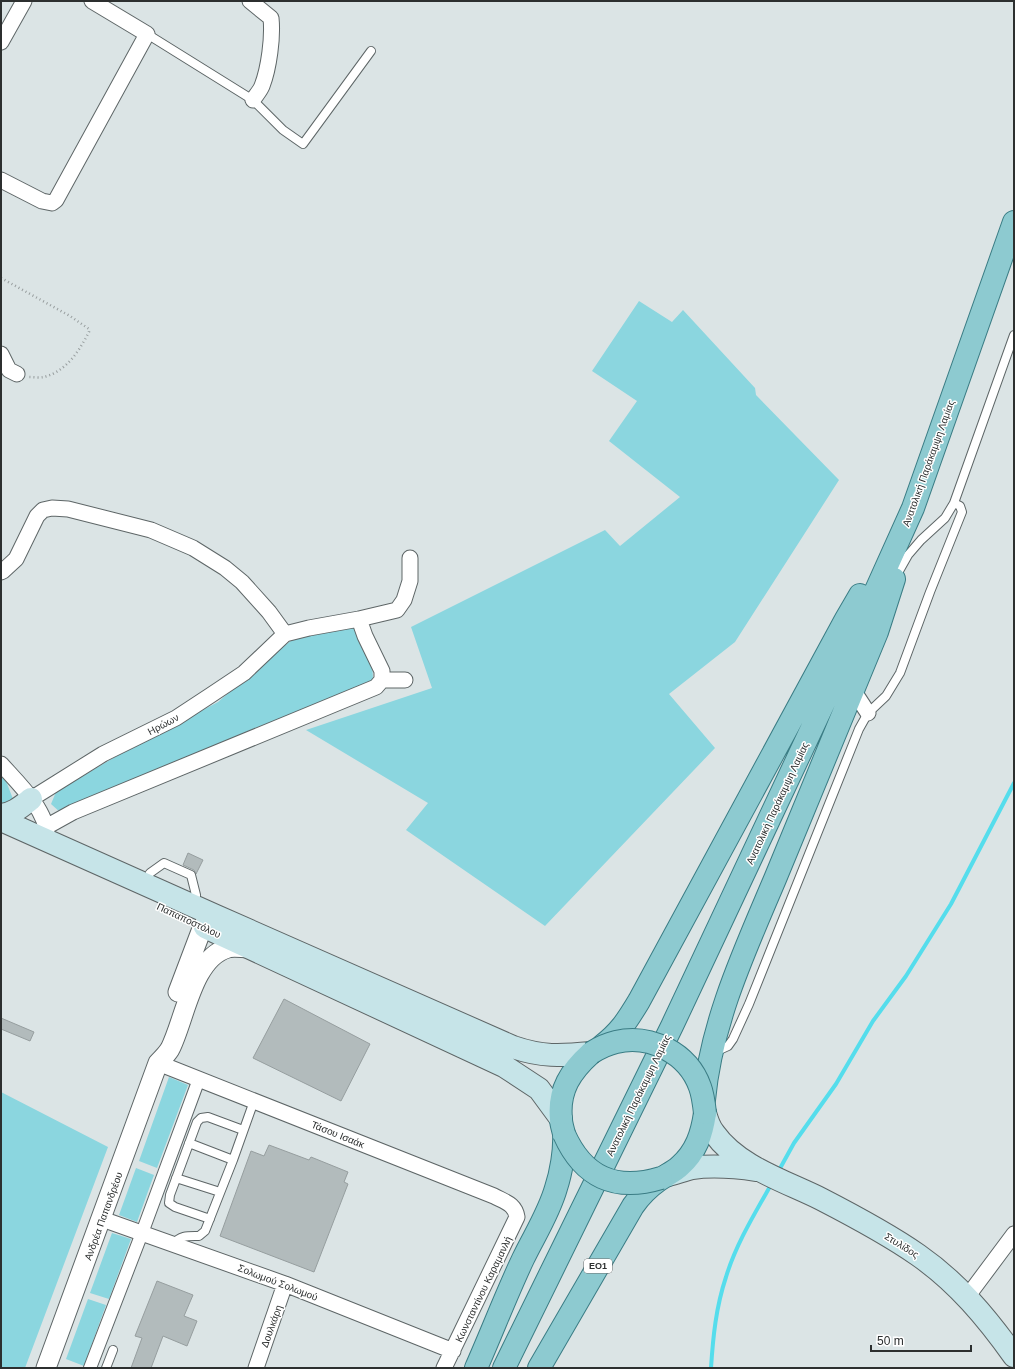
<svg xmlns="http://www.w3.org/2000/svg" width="1015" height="1369" viewBox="0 0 1015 1369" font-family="Arial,sans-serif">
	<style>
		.green { fill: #8bd6df }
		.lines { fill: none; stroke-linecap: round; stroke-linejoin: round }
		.stream { stroke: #55ddec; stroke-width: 4 }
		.building { fill: #b2bbbc; stroke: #969e9f }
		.service-casing { stroke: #5e6667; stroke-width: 10 }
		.pedestrian-casing { stroke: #5e6667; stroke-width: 14 }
		.minor-casing { stroke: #5e6667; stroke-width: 17 }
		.tertiary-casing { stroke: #5e6667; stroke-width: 21 }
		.secondary-casing { stroke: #5e6667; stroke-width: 24 }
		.primary-casing { stroke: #3a7c84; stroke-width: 24 }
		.path { stroke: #979d9e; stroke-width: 2.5; stroke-dasharray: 1 3; stroke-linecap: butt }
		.service { stroke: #fff; stroke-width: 8 }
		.pedestrian { stroke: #fff; stroke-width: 12 }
		.minor { stroke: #fff; stroke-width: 15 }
		.tertiary { stroke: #fff; stroke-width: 19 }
		.secondary { stroke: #c6e4e8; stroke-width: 22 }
		.primary { stroke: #8dcad0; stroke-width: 22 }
		.primary-bridge-casing { stroke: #3a7c84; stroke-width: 24; stroke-linecap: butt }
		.primary-bridge { stroke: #8dcad0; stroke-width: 22 }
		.labels { text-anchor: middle; stroke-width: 3; stroke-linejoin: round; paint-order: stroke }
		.shield { fill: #fff; stroke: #6b6d6d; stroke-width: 1 }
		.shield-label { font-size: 9px; font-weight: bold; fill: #2c2f2f }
		.street-label { font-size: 10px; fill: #2c2f2f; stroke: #fff }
	</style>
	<rect width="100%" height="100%" fill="#dbe4e5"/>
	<path class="green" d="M639,301L672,322L683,310L755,388L756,395L839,480L735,642L669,694L715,748L545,926L406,830L428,803L306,730L432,688L411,627L605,530L620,546L680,497L609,441L637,401L592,371Z
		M356,626L372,658L373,680L332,699L253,729L61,813L51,804L56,792L120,754L218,702L275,653L292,640L318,632Z
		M1,774L6,781L13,799L8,806H1Z
		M169,1077L188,1085L157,1168L139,1161Z
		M1,1092L108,1147L25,1368H1Z
		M136,1168L154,1175L137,1222L119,1215Z
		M112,1233L131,1239L109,1299L90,1293Z
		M88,1299L106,1305L84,1366L66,1359Z"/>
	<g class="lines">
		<path class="stream" d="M778,1172L794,1143L836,1084L873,1021L906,976L951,904L1014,783
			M711,1368C713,1337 716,1307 726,1277C736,1244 755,1213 772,1183"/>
	</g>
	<path class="building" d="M188,853L203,860L196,874L194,870L183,865Z
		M284,999L370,1044L341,1101L253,1058Z
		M1,1018L34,1032L30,1041L1,1029Z
		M269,1145L309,1160L311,1157L348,1172L344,1182L348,1184L314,1272L220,1236L251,1151L264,1156Z
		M157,1281L193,1295L184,1316L197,1321L187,1346L163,1336L151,1368H131L142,1338L135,1336Z"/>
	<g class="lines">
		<defs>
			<path id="service" d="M147,34L253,100L283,130L303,144L371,51
				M895,578L908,555L921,540L945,518L954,503L1014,335
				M150,873L164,863L191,875L196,895
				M715,1052L728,1046L733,1039L749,1004L859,729L868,713L886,696L900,673L930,592L962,512L960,506L954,503
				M189,1143L233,1160
				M176,1178L220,1192
				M210,1219L175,1207L169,1203L170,1195L197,1122L201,1118L208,1117L243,1130
				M173,1244C181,1235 188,1236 199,1236L205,1231L233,1160L254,1101
				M106,1368L113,1350"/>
			<path id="pedestrian" d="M90,1368L142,1233L199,1079"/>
			<path id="minor" d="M250,1L271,18C273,37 269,68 262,86C260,91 256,95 253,100
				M1,42L24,1
				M1,180L42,201L52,203L56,200L147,34L92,1
				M1,354L9,370L17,374
				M1,572L3,571L16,559L37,516L43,510L52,508L68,509L151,530L193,548L225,568L242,582L269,612L285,634
				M382,680H405
				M853,690L868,713
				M1,764C18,783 47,810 47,836
				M31,799L103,754L176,718L211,695L244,673L285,634L309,628L359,619L397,610L404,600L410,581V558
				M46,827L73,812L376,687L382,680V671L365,636L359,619
				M158,1063L494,1196C505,1202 515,1204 517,1217L444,1368
				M102,1219L285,1284L453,1351
				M967,1297L1014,1234
				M256,1368L285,1284"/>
			<path id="tertiary" d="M178,992L203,926L215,917
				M46,1368L158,1063C162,1059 167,1054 170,1049C185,1020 192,958 228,948C234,946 242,948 249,948"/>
			<path id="secondary" d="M1,815C13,814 22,806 31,799
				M1,820L216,916L513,1047C542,1057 560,1056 591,1053
				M205,927L504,1066L539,1089L561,1119
				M705,1113C707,1120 709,1127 714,1133C738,1167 785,1181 821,1199C854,1216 888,1234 918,1255C957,1282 987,1318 1014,1356
				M668,1175C676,1173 684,1170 692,1168C714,1165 736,1167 757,1170"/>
			<path id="primary" d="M602,1046C620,1032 627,1021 639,1001L846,619L860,595
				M704,1100C711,1022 745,950 775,879C809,796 843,714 877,632L894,579
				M476,1368C492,1332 506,1295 523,1259C534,1236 549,1213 556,1188C561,1173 565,1150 564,1134C563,1129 561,1124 561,1119C558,1090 571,1071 591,1053
				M504,1368L672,1026L859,628L913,508L1014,222
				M539,1368L633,1206C640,1196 649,1187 659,1180C666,1175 674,1172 680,1166C696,1152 702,1134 705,1113"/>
		</defs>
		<use href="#service" class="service-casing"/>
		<use href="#pedestrian" class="pedestrian-casing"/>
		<use href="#minor" class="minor-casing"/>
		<use href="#tertiary" class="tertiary-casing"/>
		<use href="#secondary" class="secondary-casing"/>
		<use href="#primary" class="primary-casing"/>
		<path class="path" d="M1,278L70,316L89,329V332C79,351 67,371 44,377C40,378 34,377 29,377"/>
		<use href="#service" class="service"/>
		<use href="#pedestrian" class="pedestrian"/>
		<use href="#minor" class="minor"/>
		<use href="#tertiary" class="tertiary"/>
		<use href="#secondary" class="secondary"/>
		<use href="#primary" class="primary"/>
		<defs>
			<path id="primary-bridge" d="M591,1053C599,1048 607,1044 616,1042C650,1034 688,1053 700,1087C703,1095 704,1104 705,1113
				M564,1134C583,1177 615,1192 661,1178"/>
		</defs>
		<use href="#primary-bridge" class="primary-bridge-casing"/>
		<use href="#primary-bridge" class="primary-bridge"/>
	</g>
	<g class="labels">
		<rect class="shield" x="584" y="1259" width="28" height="14" rx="3"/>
		<g class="shield-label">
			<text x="598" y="1269">ΕΟ1</text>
		</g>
		<g class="street-label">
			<text transform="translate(928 463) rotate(-70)" y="4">Ανατολική Παράκαμψη Λαμίας</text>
			<text transform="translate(163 724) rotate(-28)" y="4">Ηρώων</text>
			<text transform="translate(777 803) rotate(-65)" y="4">Ανατολική Παράκαμψη Λαμίας</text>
			<text transform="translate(189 920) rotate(25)" y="4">Παπαποστόλου</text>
			<text transform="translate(638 1095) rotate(-64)" y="4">Ανατολική Παράκαμψη Λαμίας</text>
			<text transform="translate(338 1134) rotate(22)" y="4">Τάσου Ισαάκ</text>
			<text transform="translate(103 1216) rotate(-70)" y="4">Ανδρέα Παπανδρέου</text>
			<text transform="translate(902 1245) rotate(32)" y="4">Στυλίδος</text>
			<text transform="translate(278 1282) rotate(21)" y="4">Σολωμού Σολωμού</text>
			<text transform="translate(483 1289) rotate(-64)" y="4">Κωνσταντίνου Καραμανλή</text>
			<text transform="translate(271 1326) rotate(-70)" y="4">Δουλκάρη</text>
		</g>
	</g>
	<rect width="1015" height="1369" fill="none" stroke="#2c2f2f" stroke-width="4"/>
	<path d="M871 1345v6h100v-6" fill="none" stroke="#2c2f2f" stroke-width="2"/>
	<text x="877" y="1345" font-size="12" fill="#2c2f2f" stroke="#ffffff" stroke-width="3" paint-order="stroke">50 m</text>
</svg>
